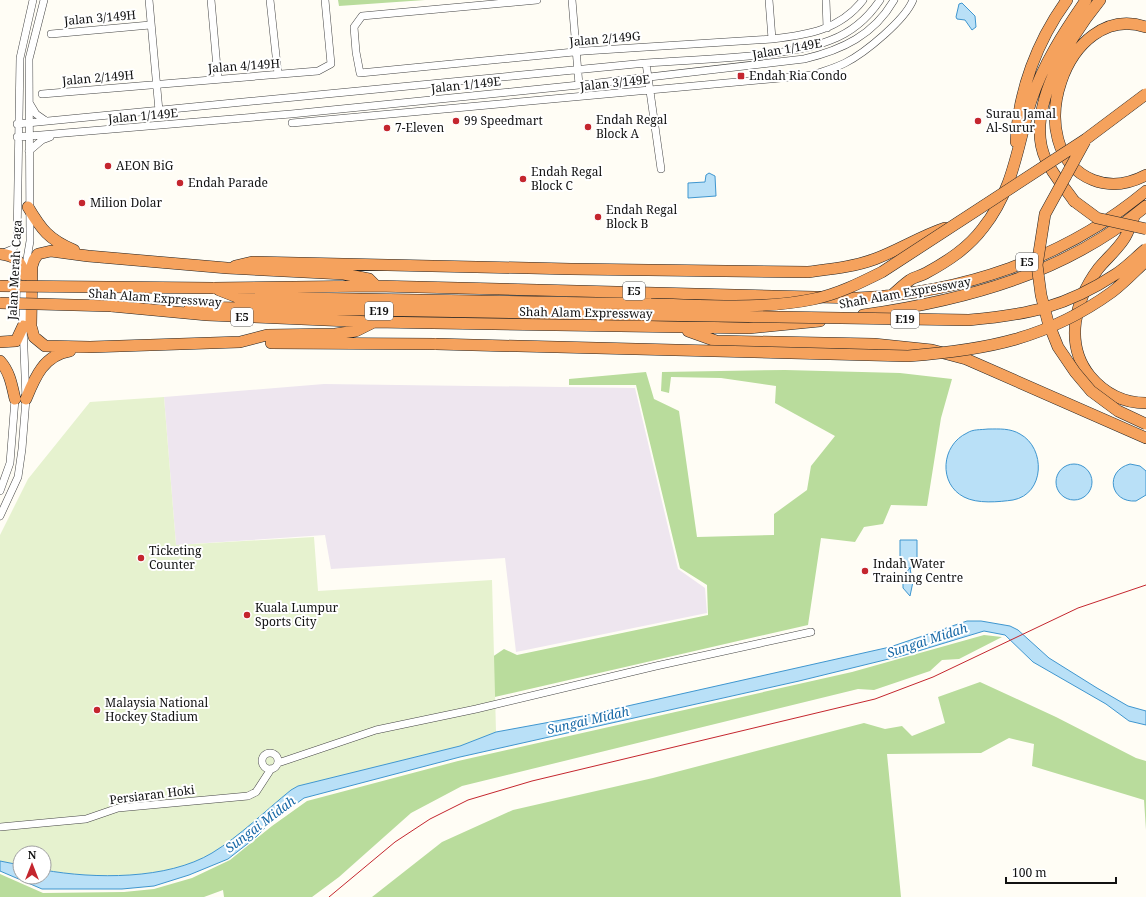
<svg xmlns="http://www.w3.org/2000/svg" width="1146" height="897" viewBox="0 0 1146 897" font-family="'Noto Serif',serif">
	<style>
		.industrial { fill: #eee6ef }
		.forest { fill: #b9dc9c }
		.pitch { fill: #e6f2cf }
		.water { fill: #b9e0f7; stroke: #3f96cf }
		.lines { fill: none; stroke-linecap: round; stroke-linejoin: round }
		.minor-casing { stroke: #444; stroke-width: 8 }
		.highway-casing { stroke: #222; stroke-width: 12 }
		.minor { stroke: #fff; stroke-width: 7 }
		.highway { stroke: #f5a25d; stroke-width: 11 }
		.tram { stroke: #c4262e; stroke-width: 1 }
		.highway-bridge-casing { stroke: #222; stroke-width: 12; stroke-linecap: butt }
		.highway-bridge { stroke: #f5a25d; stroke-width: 11 }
		.poi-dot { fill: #c4262e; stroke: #fff; stroke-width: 1.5 }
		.labels { text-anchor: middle; stroke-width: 4; stroke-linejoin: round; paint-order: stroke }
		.shield { fill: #fff; stroke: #585858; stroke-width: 1 }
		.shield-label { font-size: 11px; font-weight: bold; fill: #111 }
		.street-label { font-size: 12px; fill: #111; stroke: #fff }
		.poi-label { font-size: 12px; fill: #111; stroke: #fff; text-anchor: start }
		.water-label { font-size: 13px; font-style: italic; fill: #1768a6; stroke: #fff }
	</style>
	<rect width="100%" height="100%" fill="#fffdf5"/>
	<path class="industrial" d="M324,384L635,388L678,569L705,588L707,613L516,652L505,558L331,569L325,535L176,545L164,397Z"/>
	<path class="forest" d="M338,0H425L339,6Z
		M785,370L900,373L952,379L941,418L927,506L891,505L883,524L864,527L855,542L821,538L808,625L377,724L436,695L504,649L517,655L708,615L707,585L680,568L636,385H569V379L646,372L654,399L679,411L697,537L774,535V514L807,490L811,466L835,436L775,403L776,386L721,378L671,377L669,393L661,391L662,372Z
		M984,635L1002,637L959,659L942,660L930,671L874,690L858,689L462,786L411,813L339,877L312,897H224L223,890L204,897H0V874L43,893L124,892L154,889L192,878L230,860L272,826L307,801L458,761L852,672Z
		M980,682L1056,717L1136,758L1146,761V830L1144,800L1032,766L1034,744L1009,738L981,753L887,754L901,897H372L442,842L513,810L653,778L864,723L885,729L902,726L912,736L945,723L938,697Z"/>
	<path class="pitch" d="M164,397L176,545L314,537L318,591L492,580L496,732L460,746L298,786L291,790C265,811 240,836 212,853C167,880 94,879 44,870V853H20V865L0,861V535L28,479L90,402Z"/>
	<path class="water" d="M962,3L975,16L976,27L972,30L965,20L957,19L956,17L959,4Z
		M709,173L715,176L716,196L688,198V183L705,182L706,175Z
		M988,429C999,429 1010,428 1020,434C1046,448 1045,494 1013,500C999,502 977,504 964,497C938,484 941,445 967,433C973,429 980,430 988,429Z
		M1056 482a18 18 0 1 1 36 0a18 18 0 1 1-36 0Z
		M1130,464L1140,466L1146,471V495L1136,501C1110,503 1104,471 1130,464Z
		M900,540H917V567L910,568L911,574L914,577L910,596L903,588V576L910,568L900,567Z
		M967,621H981L1010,626L1018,630L1049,658L1097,688L1128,706L1146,711V725L1129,721L1106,704L1033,662L1005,635L984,631L905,655L799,681L460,757L304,798L270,823L255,838L228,859L189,875L154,886L122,889H42L0,871V861L20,865V877H44V870C94,879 167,880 212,853C240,836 265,811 291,790L298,786L460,746L496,732L583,716L890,647Z"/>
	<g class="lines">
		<defs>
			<path id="minor" d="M149,0L159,111
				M211,0L218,79
				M270,0L278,74
				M537,0L362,16L354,27L356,52L360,73L584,51L772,39C807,35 840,30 863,0
				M572,0L579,85
				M769,0L772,39
				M826,0L827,28
				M51,34L150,25
				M646,63L661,169
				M42,94L318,71L331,64L325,0
				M30,104L36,114L46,121
				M292,123L813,75C824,71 835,68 845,63C865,53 905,20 913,0
				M17,124L646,63C687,60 728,59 768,54C790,51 811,48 831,40C852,32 868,18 880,0
				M17,137L291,114L589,84L804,59C842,50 874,35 894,0
				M29,151L42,140L50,137
				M1,254L13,249L17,241L20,58L33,0
				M25,271L30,241L29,59L44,0
				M0,491L10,463L15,399
				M0,516L18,477L22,449L26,399L23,326L24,284
				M262 761a8 8 0 1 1 16 0a8 8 0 1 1-16 0Z
				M278,763L376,730L476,709L656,666L811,632
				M0,827L86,819L118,808L248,796L256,792L271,769"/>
			<path id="highway" d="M1146,27C1066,0 1017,149 1093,180C1111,187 1129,184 1146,175
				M1016,142C1018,92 1037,41 1067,0
				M1074,201C1065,188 1053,175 1046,160C1023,111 1070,37 1100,0
				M28,207C41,229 49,240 74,250
				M1134,217C1131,224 1128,233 1124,239C1117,250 1106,259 1098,269C1075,300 1064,344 1090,376C1105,394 1124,403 1146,403
				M0,254C15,256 21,260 24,275
				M235,266L252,262L571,269L808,272C831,269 853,267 875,259C899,250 921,236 945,228
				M213,288L376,286L857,298C962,293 1064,259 1146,191
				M219,290L237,297L651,304
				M891,296C897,291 903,285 910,280C914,277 921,276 926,273C948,261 968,248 983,228C1014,189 1017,147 1031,101C1043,64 1064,32 1086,0
				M111,306L207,315L372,322L749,328L820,321
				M190,307L646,315
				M863,315C966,300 1065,274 1146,206
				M372,323L356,331L335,334L267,335L240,342L90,347L45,346L34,337L31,326L32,266L34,260L38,254L51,251L88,256L227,268L344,274L369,279L376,286
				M688,331L716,341L874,344L932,350L966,359L1146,438
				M0,342L16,341L23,326
				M271,343L436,344
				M0,361C10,372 12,386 15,399
				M26,399C35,377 44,355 70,351"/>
		</defs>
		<use href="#minor" class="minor-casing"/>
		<use href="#highway" class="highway-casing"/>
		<use href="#minor" class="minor"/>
		<use href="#highway" class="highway"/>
		<path class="tram" d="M329,897L395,842L430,819L468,800L532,781L875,699L933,677L1078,608L1146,585"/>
		<defs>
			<path id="highway-bridge" d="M1085,141L1045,214L1037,265L1041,295L1048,322L1058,347L1075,372L1091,391L1118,411L1146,424
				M1074,201L1097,218L1146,229
				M0,286L213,288
				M0,303L111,306
				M651,304C705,305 761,310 814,299C838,294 860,283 882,272L1086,139L1146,94
				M646,315L969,320C1027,315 1066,307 1116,274C1127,267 1136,257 1146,249
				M436,344L908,356C986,350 1047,339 1112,292C1124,283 1135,271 1146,261"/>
		</defs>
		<use href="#highway-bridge" class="highway-bridge-casing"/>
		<use href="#highway-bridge" class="highway-bridge"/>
	</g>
	<g class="poi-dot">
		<rect x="737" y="72" width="8" height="8" rx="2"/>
		<circle cx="456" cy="121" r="4"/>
		<circle cx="978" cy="121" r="4"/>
		<circle cx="588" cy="127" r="4"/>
		<circle cx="387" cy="128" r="4"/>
		<circle cx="108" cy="166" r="4"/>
		<circle cx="523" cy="179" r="4"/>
		<circle cx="180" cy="183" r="4"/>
		<circle cx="82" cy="203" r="4"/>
		<circle cx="598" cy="217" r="4"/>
		<circle cx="141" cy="558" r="4"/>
		<circle cx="865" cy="571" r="4"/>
		<circle cx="247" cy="615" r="4"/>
		<circle cx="97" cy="710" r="4"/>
	</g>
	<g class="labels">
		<g class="shield">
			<rect x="1016" y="253" width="22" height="18" rx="3"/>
			<rect x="623" y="282" width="22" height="18" rx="3"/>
			<rect x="365" y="302" width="28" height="18" rx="3"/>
			<rect x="231" y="308" width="22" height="18" rx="3"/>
			<rect x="891" y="310" width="28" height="18" rx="3"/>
		</g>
		<g class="shield-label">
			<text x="1027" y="266">E5</text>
			<text x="634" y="295">E5</text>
			<text x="379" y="315">E19</text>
			<text x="242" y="321">E5</text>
			<text x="905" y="323">E19</text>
		</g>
		<g class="street-label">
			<text transform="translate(100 18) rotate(-5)" y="4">Jalan 3/149H</text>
			<text transform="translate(605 39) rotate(-5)" y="4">Jalan 2/149G</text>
			<text transform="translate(787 49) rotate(-10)" y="4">Jalan 1/149E</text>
			<text transform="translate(244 66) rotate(-4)" y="4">Jalan 4/149H</text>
			<text transform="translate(98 78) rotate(-5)" y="4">Jalan 2/149H</text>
			<text transform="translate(615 83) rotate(-6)" y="4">Jalan 3/149E</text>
			<text transform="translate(466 85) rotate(-6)" y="4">Jalan 1/149E</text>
			<text transform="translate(143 116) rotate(-5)" y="4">Jalan 1/149E</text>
			<text transform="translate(15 270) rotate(-87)" y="4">Jalan Merah Caga</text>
			<text transform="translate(905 293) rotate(-10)" y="4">Shah Alam Expressway</text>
			<text transform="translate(155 298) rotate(4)" y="4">Shah Alam Expressway</text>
			<text transform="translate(586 313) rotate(1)" y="4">Shah Alam Expressway</text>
			<text transform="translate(152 795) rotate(-7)" y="4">Persiaran Hoki</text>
		</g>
		<g class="poi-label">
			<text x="749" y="80">Endah Ria Condo</text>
			<text x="986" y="118">Surau Jamal<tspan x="986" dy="14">Al-Surur</tspan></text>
			<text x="596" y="124">Endah Regal<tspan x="596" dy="14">Block A</tspan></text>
			<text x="464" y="125">99 Speedmart</text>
			<text x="395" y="132">7-Eleven</text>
			<text x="116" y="170">AEON BiG</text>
			<text x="531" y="176">Endah Regal<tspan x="531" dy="14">Block C</tspan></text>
			<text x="188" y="187">Endah Parade</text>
			<text x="90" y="207">Milion Dolar</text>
			<text x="606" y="214">Endah Regal<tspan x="606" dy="14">Block B</tspan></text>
			<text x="149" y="555">Ticketing<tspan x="149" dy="14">Counter</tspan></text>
			<text x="873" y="568">Indah Water<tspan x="873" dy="14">Training Centre</tspan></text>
			<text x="255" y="612">Kuala Lumpur<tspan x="255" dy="14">Sports City</tspan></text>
			<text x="105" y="707">Malaysia National<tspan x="105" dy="14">Hockey Stadium</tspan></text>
		</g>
		<g class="water-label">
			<text transform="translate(927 640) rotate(-18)" y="5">Sungai Midah</text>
			<text transform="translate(588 720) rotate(-13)" y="5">Sungai Midah</text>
			<text transform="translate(260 824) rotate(-37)" y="5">Sungai Midah</text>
		</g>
	</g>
	<g transform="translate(32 865)"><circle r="19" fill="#ffffff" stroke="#a0a0a0"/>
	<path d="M0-3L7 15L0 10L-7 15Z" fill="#c4262e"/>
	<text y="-6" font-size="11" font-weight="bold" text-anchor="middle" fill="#111111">N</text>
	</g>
	<path d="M1006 877v6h110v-6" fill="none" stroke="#111111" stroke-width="2"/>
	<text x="1012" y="877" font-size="12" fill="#111111" stroke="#ffffff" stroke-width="3" paint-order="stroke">100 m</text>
</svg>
